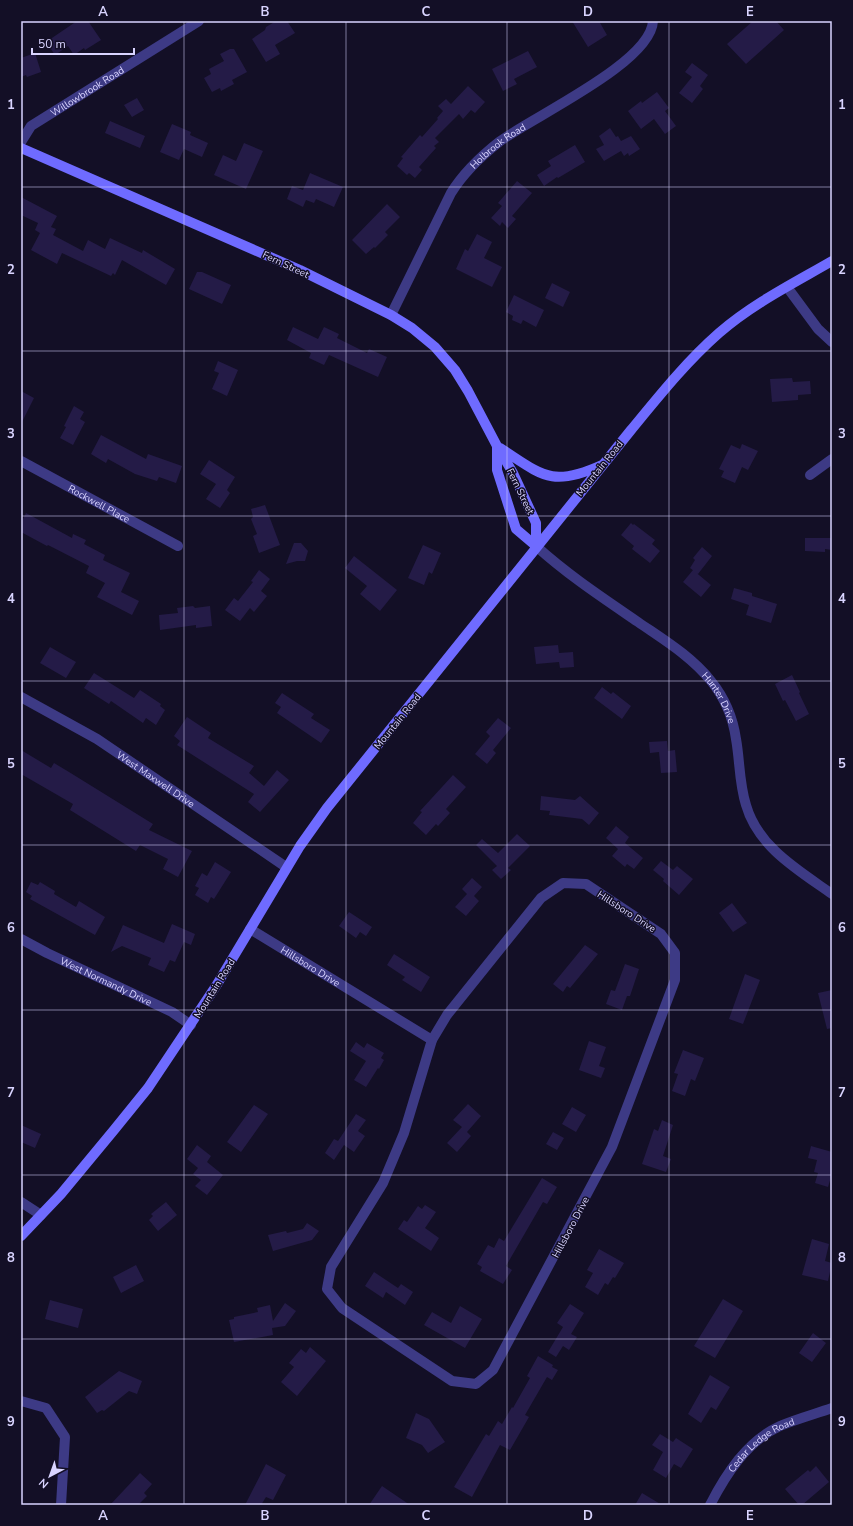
<svg xmlns="http://www.w3.org/2000/svg" width="853" height="1526" viewBox="0 0 853 1526" font-family="'Nunito Sans',sans-serif">
	<style>
		.building { fill: #241b47 }
		.lines { fill: none; stroke-linecap: round; stroke-linejoin: round }
		.street { stroke: #3d3a85; stroke-width: 10 }
		.secondary { stroke: #6f6bff; stroke-width: 10 }
		.grid { fill: none; stroke: #d9d4ff; stroke-width: 1; stroke-opacity: 0.55 }
		.labels { text-anchor: middle; stroke-width: 3; stroke-linejoin: round; paint-order: stroke }
		.street-label { font-size: 10px; fill: #d9d4ff; stroke: #130f26 }
		.neatline { fill: none; stroke: #d9d4ff; stroke-width: 1.5 }
		.grid-label { font-size: 13px; text-anchor: middle; font-weight: bold; fill: #d9d4ff }
	</style>
	<rect width="100%" height="100%" fill="#130f26"/>
	<path class="building" d="M77,21H88L101,40L85,50L84,48L74,55L68,46L55,55L46,42Z
		M276,21H287L295,33L275,45L280,54L266,62L252,39L265,30L266,27Z
		M572,21H599L607,35L588,47Z
		M753,21H776L784,30L746,64L727,44Z
		M230,49H234L247,72L232,80L234,84L221,91L220,88L212,92L204,78L211,74L209,69L224,61L220,54Z
		M528,51L537,67L514,79L517,84L503,91L492,69Z
		M35,53L41,72L27,77L26,75L21,77V58Z
		M692,63L708,75L700,86L703,89L692,103L679,93L692,77L685,72Z
		M468,86L485,102L475,113L471,110L463,119L459,114L435,138L439,142L434,146L436,148L419,167L422,170L415,178L409,173L407,175L397,166L403,158L401,157L420,135L422,137L438,119L437,118L443,111L438,106L446,99L451,104Z
		M657,92L669,108L665,111L676,126L665,134L654,119L641,129L628,111L641,101L642,103Z
		M137,98L144,110L132,117L124,105Z
		M110,121L145,136L140,148L105,133Z
		M172,124L191,132L190,135L208,143L202,157L184,149L179,160L160,152Z
		M610,128L616,137L618,136L621,141L631,136L640,149L629,156L628,153L624,156L621,151L604,161L596,149L604,145L599,136Z
		M244,143L263,151L246,189L214,175L223,155L236,161Z
		M575,145L585,162L558,178L557,177L544,186L537,175L551,166L548,161Z
		M310,173L343,187L334,207L316,199L314,203L306,200L303,207L287,199L292,186L303,190Z
		M517,181L532,193L512,216L516,219L508,228L502,222L500,226L491,218L502,206L498,203Z
		M21,197L57,216L51,227L56,229L53,235L83,251L88,240L105,249L110,238L142,253L143,250L175,269L166,285L122,260L115,275L113,273L111,276L62,253L57,264L31,250L40,233L35,230L38,223L21,215Z
		M387,204L400,217L385,232L388,235L375,248L374,247L366,254L352,240Z
		M477,234L492,242L484,258L502,267L492,287L456,269L465,249L468,251Z
		M197,272H202L231,285L222,304L189,289Z
		M552,283L570,292L563,307L545,298Z
		M514,295L544,310L536,327L523,320L521,324L512,320L513,316L506,312Z
		M293,327L318,339L324,327L339,334L337,338L367,353L369,349L387,357L378,377L329,355L324,365L309,358L311,353L287,340Z
		M218,361L238,370L227,396L212,389L219,373L214,371Z
		M792,378L793,382L810,381L811,394L798,395V400L772,402L770,379Z
		M21,391L34,398L21,424Z
		M74,406L84,412L80,419L85,422L73,445L60,438L66,427L64,426Z
		M101,435L146,459L148,454L182,466L176,483L159,477L157,481L135,474L108,459L106,463L91,454Z
		M742,444L758,451L748,470L742,467L735,483L721,477L724,471L719,469L731,445L740,449Z
		M209,460L235,477L227,490L230,493L220,508L206,499L216,484L200,474Z
		M265,505L280,545L259,553L253,536L257,534L251,519L253,517L251,509Z
		M26,513L72,538L73,534L86,540L84,544L105,555L103,560L130,573L121,592L139,601L132,615L97,597L105,583L86,573L89,566L48,545L47,546L21,532V523Z
		M631,523L633,525L634,524L655,540L652,544L660,551L650,563L632,549L634,546L621,535Z
		M805,538H832V550L825,549V552L805,551Z
		M294,543H301L308,551L305,561H297L286,564Z
		M423,545L441,553L432,574L429,572L424,585L408,578Z
		M702,547L712,556L698,574L690,568L695,560L693,558Z
		M354,556L397,590L380,611L360,594L367,586L345,568Z
		M259,570L270,579L261,591L267,596L254,612L250,608L240,621L225,610L234,598L238,601L253,582L251,581Z
		M693,570L711,585L701,597L683,582Z
		M734,588L752,593V596L777,604L771,623L746,615L749,605L731,599Z
		M193,606L195,608L210,606L212,626L196,628V625L160,630L159,615L178,613L177,608Z
		M558,645L559,653L573,652L574,667L560,668L559,662L536,664L534,647Z
		M50,647L76,662L66,678L40,663Z
		M94,673L134,698L140,690L161,704L160,706L165,710L156,725L146,718L143,723L111,701L109,704L84,688Z
		M792,675L800,692L799,693L809,714L796,721L785,700L783,701L775,684Z
		M602,687L611,694L613,692L631,706L622,719L594,698Z
		M282,693L314,714L311,718L330,730L321,743L277,713L281,707L275,703Z
		M187,717L211,733L208,738L254,766L249,773L264,786L277,770L289,780L260,812L248,802L254,794L177,745L180,741L174,736Z
		M498,718L511,728L493,750L496,753L487,764L475,754L490,736L486,732Z
		M667,741L668,751L675,750L677,772L661,773L659,752L650,753L649,742Z
		M21,750L51,768L54,763L69,772L153,824L149,830L192,851L178,877L163,869L168,859L140,845L136,851L70,810L73,804L21,774Z
		M453,775L466,787L446,809L450,813L438,826L436,824L426,835L413,823L422,812L420,811Z
		M541,796L575,800L580,796L599,813L589,825L582,819L549,815L550,811L540,810Z
		M616,826L629,837L625,843L643,858L634,869L627,864L625,867L612,856L618,849L606,838Z
		M517,834L530,846L508,868L511,870L501,879L492,870L497,866L476,845L482,839L498,853Z
		M661,861L673,870L677,866L693,879L679,895L663,881L664,879L653,870Z
		M215,862L231,872L214,899L211,897L208,903L195,895L199,888L195,886L202,873L207,876Z
		M472,878L482,887L474,896L479,901L466,916L455,907L467,894L462,889Z
		M31,882L38,885L40,882L55,891L54,894L76,907L79,901L105,917L95,935L30,899L32,896L26,892Z
		M732,903L747,923L733,932L719,913Z
		M349,912L372,927L366,936L360,932L356,938L339,926Z
		M172,924L195,934L191,945L184,942L175,962L170,960L164,972L148,965L151,958L122,946L111,952L123,925L164,943Z
		M585,945L598,954L570,988L567,986L563,992L553,984Z
		M394,954L430,977L421,992L402,980L405,977L387,965Z
		M625,964L639,969L630,996H627L622,1010L606,1004L611,990L615,991Z
		M745,974L760,980L743,1024L729,1019Z
		M832,990V1028L827,1029L818,993Z
		M589,1041L606,1047L599,1066L605,1068L601,1078L579,1070Z
		M356,1042L364,1048L367,1043L384,1053L381,1058L384,1060L379,1069L378,1068L366,1087L354,1080L366,1061L350,1051Z
		M683,1050L704,1058L695,1081L691,1079L685,1096L672,1091L678,1074L674,1073Z
		M468,1104L481,1116L467,1132L471,1136L457,1152L447,1143L462,1127L453,1120Z
		M254,1105L268,1114L241,1152L227,1142Z
		M572,1107L586,1115L576,1132L562,1124Z
		M356,1114L366,1120L358,1131L365,1136L354,1152L344,1145L334,1160L325,1153L334,1139L338,1141Z
		M662,1120L673,1125L663,1156L671,1159L666,1172L642,1164L654,1129L658,1131Z
		M21,1125L41,1134L35,1148L21,1142Z
		M553,1132L564,1138L557,1150L546,1144Z
		M197,1145L211,1156L207,1162L223,1175L207,1195L195,1186L201,1180L193,1174L198,1168L187,1159Z
		M811,1146L832,1152V1174L828,1187L815,1183L818,1173L814,1172L817,1160L808,1158Z
		M542,1178L557,1187L547,1204L543,1202L506,1266L512,1270L503,1284L480,1271L482,1267L477,1264L488,1245L494,1248L499,1238L504,1241Z
		M166,1202L177,1215L158,1231L149,1220L153,1216L151,1214Z
		M425,1205L436,1212L425,1228L439,1238L431,1251L398,1229L404,1220L407,1222L418,1206L422,1209Z
		M307,1223L319,1231L312,1240L273,1251L268,1235L286,1231L287,1233L303,1229Z
		M812,1239L829,1244L825,1261L832,1263L828,1281L802,1275Z
		M599,1249L624,1263L615,1278L613,1277L608,1285L605,1283L598,1295L585,1287L593,1273L587,1270Z
		M136,1265L144,1281L121,1293L113,1277Z
		M374,1272L398,1288L401,1284L413,1292L405,1305L386,1292L383,1298L365,1286Z
		M723,1299L743,1311L715,1358L694,1346Z
		M50,1300L83,1309L78,1328L45,1319Z
		M285,1303L296,1311L285,1326L272,1328L273,1335L234,1342L229,1320L234,1319V1317L258,1312L257,1308L270,1305L273,1321Z
		M570,1304L584,1313L571,1334L577,1337L569,1350L563,1346L556,1357L548,1352L563,1327L557,1323Z
		M460,1306L482,1319L465,1348L424,1325L432,1312L451,1323Z
		M813,1333L826,1343L812,1362L799,1353Z
		M310,1347L326,1361L297,1396L281,1382L294,1367L289,1363L301,1349L306,1353Z
		M538,1356L553,1365L552,1367L558,1370L552,1380L547,1377L525,1415L529,1417L510,1450L500,1445L472,1497L454,1487L486,1434L489,1436L498,1421L502,1424L512,1407L513,1408L530,1378L527,1376Z
		M119,1371L142,1381L137,1394L129,1391L104,1411L102,1410L97,1413L85,1397Z
		M710,1375L730,1387L716,1410L711,1407L701,1423L688,1414Z
		M416,1413L429,1419L445,1442L428,1453L422,1445L406,1438Z
		M660,1434L673,1442L676,1438L693,1449L681,1468L674,1464L666,1478L653,1470L663,1452L652,1445Z
		M266,1464L286,1475L273,1500L266,1497L261,1505H245Z
		M816,1466L829,1482L802,1505H799L785,1489L808,1470L810,1472Z
		M140,1473L152,1484L144,1493L147,1496L138,1505H110Z
		M382,1486L410,1505H369Z
		M642,1493L662,1505H635Z"/>
	<g class="lines">
		<g class="street">
			<path id="s1" d="M21,142L31,126L199,21"/>
			<path d="M787,287L818,329L832,342"/>
			<path id="s2" d="M391,315L451,193C464,172 480,157 499,142C532,117 651,63 653,21"/>
			<path id="s3" d="M21,461L178,546"/>
			<path d="M810,475L832,459"/>
			<path id="s4" d="M536,546C568,575 603,598 638,622C664,640 691,656 711,681C724,697 733,718 736,739C740,761 739,783 746,805C758,847 798,870 832,894"/>
			<path id="s5" d="M21,697L97,739L286,867"/>
			<path d="M563,883L586,884L661,934L675,953V980L612,1147L493,1370L476,1384L452,1381L342,1308L327,1289L331,1267L383,1183L404,1133L432,1040L447,1015L541,898Z"/>
			<path id="s6" d="M250,929L432,1040"/>
			<path id="s7" d="M21,939L47,953L172,1012L191,1025"/>
			<path d="M21,1202L41,1215"/>
			<path d="M21,1401L46,1408L65,1437L61,1505"/>
			<path id="s8" d="M710,1505C726,1474 747,1441 780,1426C796,1419 815,1414 832,1408"/>
		</g>
		<path class="secondary" d="M21,148L300,270L391,315L412,328L435,347L455,370L468,391L497,446L513,473L536,523V546
			M497,446V470L516,529L536,546
			M500,448C542,475 551,488 602,465
			M21,1236L61,1194L114,1130L148,1088L216,986L300,846L327,808L631,430C659,396 686,362 719,333C752,304 794,283 832,261"/>
	</g>
	<path class="grid" d="M184,21V1505M346,21V1505M507,21V1505M669,21V1505M21,187H832M21,351H832M21,516H832M21,681H832M21,845H832M21,1010H832M21,1175H832M21,1339H832"/>
	<g class="labels">
		<g class="street-label">
			<text dy="4" stroke="none"><textPath href="#s1" startOffset="85">Willowbrook Road</textPath></text>
			<text dy="4" stroke="none"><textPath href="#s2" startOffset="203">Holbrook Road</textPath></text>
			<text transform="translate(286 264) rotate(25)" y="4">Fern Street</text>
			<text transform="translate(599 468) rotate(-51)" y="4">Mountain Road</text>
			<text transform="translate(521 491) rotate(64)" y="4">Fern Street</text>
			<text dy="4" stroke="none"><textPath href="#s3" startOffset="89">Rockwell Place</textPath></text>
			<text dy="4" stroke="none"><textPath href="#s4" startOffset="240">Hunter Drive</textPath></text>
			<text transform="translate(397 721) rotate(-51)" y="4">Mountain Road</text>
			<text dy="4" stroke="none"><textPath href="#s5" startOffset="158">West Maxwell Drive</textPath></text>
			<text transform="translate(627 911) rotate(33)" y="4">Hillsboro Drive</text>
			<text dy="4" stroke="none"><textPath href="#s6" startOffset="71">Hillsboro Drive</textPath></text>
			<text dy="4" stroke="none"><textPath href="#s7" startOffset="95">West Normandy Drive</textPath></text>
			<text transform="translate(214 988) rotate(-58)" y="4">Mountain Road</text>
			<text transform="translate(570 1227) rotate(-62)" y="4">Hillsboro Drive</text>
			<text dy="4" stroke="none"><textPath href="#s8" startOffset="81">Cedar Ledge Road</textPath></text>
		</g>
	</g>
	<rect width="853" height="1526" fill="none" stroke="#130f26" stroke-width="44"/>
	<g transform="translate(50 1476) rotate(221)" stroke="#130f26" stroke-width="3" paint-order="stroke">
	<path d="M0-3L7 15L0 10L-7 15Z" fill="#d9d4ff"/>
	<text y="-6" font-size="11" font-weight="bold" text-anchor="middle" fill="#d9d4ff">N</text>
	</g>
	<path d="M32 48v6h102v-6" fill="none" stroke="#d9d4ff" stroke-width="2"/>
	<text x="38" y="48" font-size="12" fill="#d9d4ff" stroke="#130f26" stroke-width="3" paint-order="stroke">50 m</text>
	<rect x="22" y="22" width="809" height="1482" class="neatline"/>
	<g class="grid-label">
		<text x="103" y="16">A</text>
		<text x="265" y="16">B</text>
		<text x="426" y="16">C</text>
		<text x="588" y="16">D</text>
		<text x="750" y="16">E</text>
		<text x="11" y="109">1</text>
		<text x="842" y="109">1</text>
		<text x="11" y="274">2</text>
		<text x="842" y="274">2</text>
		<text x="11" y="438">3</text>
		<text x="842" y="438">3</text>
		<text x="11" y="603">4</text>
		<text x="842" y="603">4</text>
		<text x="11" y="768">5</text>
		<text x="842" y="768">5</text>
		<text x="11" y="932">6</text>
		<text x="842" y="932">6</text>
		<text x="11" y="1097">7</text>
		<text x="842" y="1097">7</text>
		<text x="11" y="1262">8</text>
		<text x="842" y="1262">8</text>
		<text x="11" y="1426">9</text>
		<text x="842" y="1426">9</text>
		<text x="103" y="1520">A</text>
		<text x="265" y="1520">B</text>
		<text x="426" y="1520">C</text>
		<text x="588" y="1520">D</text>
		<text x="750" y="1520">E</text>
	</g>
</svg>
